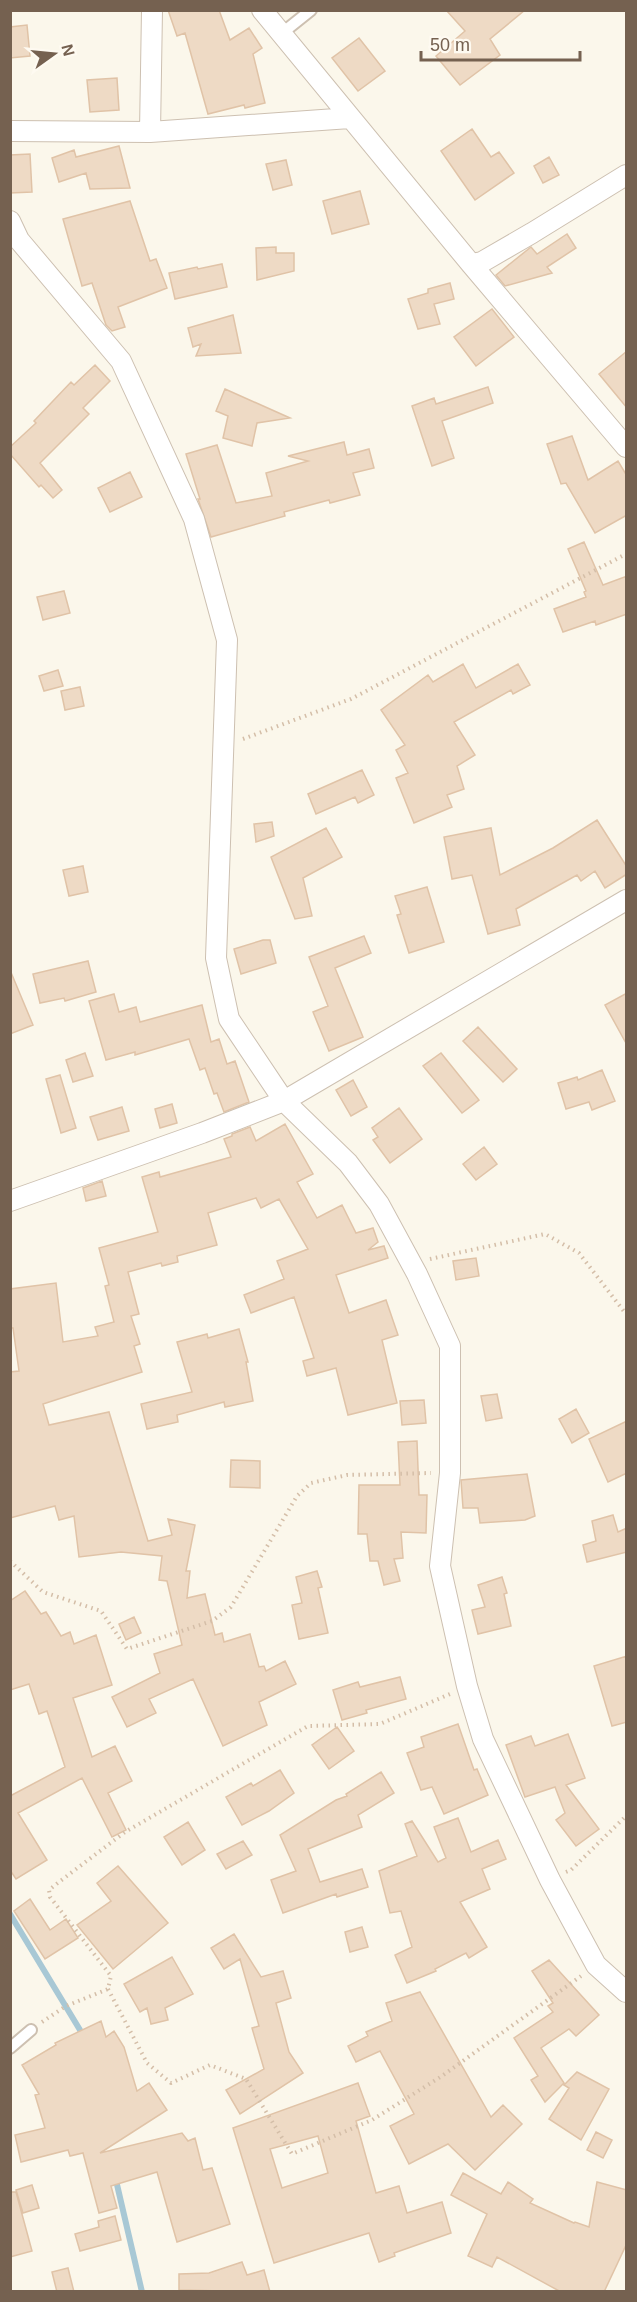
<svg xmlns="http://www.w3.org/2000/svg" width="637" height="2302" viewBox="0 0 637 2302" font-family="Arial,sans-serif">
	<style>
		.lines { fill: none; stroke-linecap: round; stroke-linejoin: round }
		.stream { stroke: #a8c8d5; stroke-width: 6 }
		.building { fill: #eedac5; stroke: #e0c3a7; stroke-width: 1.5; fill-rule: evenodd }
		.lane-casing { stroke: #cdc0b1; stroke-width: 14 }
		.street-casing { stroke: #cdc0b1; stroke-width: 22 }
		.path { stroke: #d4bea8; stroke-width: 4; stroke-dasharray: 1.5 4.5; stroke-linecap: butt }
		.lane { stroke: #fff; stroke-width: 10 }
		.street { stroke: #fff; stroke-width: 20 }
	</style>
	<rect width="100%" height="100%" fill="#fbf7eb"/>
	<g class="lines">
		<path class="stream" d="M10,1914L80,2030L82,2038
			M115,2176L142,2292"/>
	</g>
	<path class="building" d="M168,10H219L230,40L249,28L262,48L253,54L265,103L245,108L244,105L208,114L185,33L177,36Z
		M446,10H525L490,39L500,55L460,85L436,56L465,31Z
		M27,25L30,56L10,58V27Z
		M359,38L385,71L358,91L332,58Z
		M117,78L119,110L90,112L87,80Z
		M472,129L491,157L499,152L514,173L475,200L441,151Z
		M119,146L130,188L90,189L86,173L59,182L52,158L74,150L76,157Z
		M30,154L32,192L10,193V155Z
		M549,157L559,175L543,183L534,166Z
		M286,160L292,185L273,190L266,164Z
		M360,191L369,224L332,234L323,201Z
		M130,201L150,261L156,259L167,288L118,307L125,327L112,331L106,325L92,283L82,286L63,219Z
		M567,234L576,248L547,267L552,273L505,286L496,275L531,247L537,254Z
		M276,247V253H294V271L257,280L256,248Z
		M222,264L227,287L175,299L169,273L197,267L198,269Z
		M450,283L454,299L434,304L440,324L418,329L408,299L428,293V289Z
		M492,309L514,337L476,366L454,337Z
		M233,315L241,353L196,356L201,344L193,347L188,328Z
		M627,351V408L599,374Z
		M95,365L110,381L83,408L89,414L40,463L62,490L53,498L41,485L39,487L10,454V447L36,423L34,421L71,382L74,385Z
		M488,387L493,403L442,421L454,458L432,466L412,406L434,398L436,404Z
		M225,389L290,418L257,423L252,446L223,438L228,416L216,411Z
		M572,436L588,480L618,461L627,476V515L595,533L566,483L561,484L547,444Z
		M344,442L347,455L369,449L374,468L353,473L360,495L330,503L329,500L284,512L285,516L211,537L198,499H200L186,454L217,445L236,503L272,496L266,473L308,461L288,456Z
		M130,472L142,497L110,512L98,488Z
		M584,542L603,585L627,576V614L596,625L595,621L563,632L554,609L586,597L584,592L586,591L568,549Z
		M64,591L70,613L43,620L37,597Z
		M463,664L476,688L518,664L530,685L513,694L511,690L454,722L475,755L457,766L464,789L447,795L452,807L414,823L396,778L408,773L396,750L405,745L381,710L428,675L433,682Z
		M58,670L63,686L44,691L39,676Z
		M80,687L84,706L65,710L61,691Z
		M362,770L374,795L358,803L355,797L316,814L308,794Z
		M597,820L627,867V874L605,888L595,871L581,881L577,875L516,909L520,925L488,934L472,875L452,879L444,837L491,828L500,875L553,848Z
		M272,822L274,836L256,842L254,824Z
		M326,828L342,857L303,878L312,916L295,919L271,857Z
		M83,866L88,892L69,896L63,870Z
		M427,887L444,942L409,953L397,915L401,914L395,896Z
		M364,936L371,953L335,968L363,1037L329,1051L313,1012L328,1006L309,957Z
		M263,940H270L276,963L241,974L234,949Z
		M88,961L96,992L65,1001L64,998L40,1003L33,974Z
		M10,970L33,1025L10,1034Z
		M627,993V1045L605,1005Z
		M114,994L119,1012L136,1007L140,1022L202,1005L211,1042L219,1039L227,1064L235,1061L249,1102L224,1112L217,1093L214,1094L205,1068L200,1070L189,1039L135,1055V1052L106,1060L89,1001Z
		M478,1027L517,1069L503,1082L463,1041Z
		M85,1053L93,1076L73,1082L66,1060Z
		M441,1053L479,1100L462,1113L423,1066Z
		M602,1070L615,1101L592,1110L589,1102L566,1109L558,1083L577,1077L578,1080Z
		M60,1075L76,1128L61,1133L46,1079Z
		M353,1080L367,1107L351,1116L336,1090Z
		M172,1104L177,1123L160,1128L155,1109Z
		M122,1107L129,1131L98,1140L90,1117Z
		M399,1108L422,1139L390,1163L373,1140L378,1137L372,1128Z
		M285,1124L313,1174L297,1182L317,1218L342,1205L356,1233L373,1228L378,1242L368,1250L384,1246L388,1258L336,1275L349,1313L386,1300L398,1335L382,1340L397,1403L348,1415L336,1368L307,1376L303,1361L314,1358L294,1297L251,1313L244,1295L284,1279L277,1261L308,1249L279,1199L261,1208L256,1198L208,1213L217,1245L177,1256L178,1262L162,1266L161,1263L128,1272L139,1314L131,1316L140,1344L134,1346L142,1372L43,1404L49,1425L109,1412L148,1541L172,1535L168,1519L195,1525L186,1571H190L187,1598L205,1594L215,1635L222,1633L224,1642L250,1634L259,1667L264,1666L266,1671L285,1661L296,1684L259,1702L267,1725L223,1746L193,1679L149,1699L156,1713L127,1727L112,1697L160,1673L154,1654L182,1645L167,1581L159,1580L162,1556L121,1552L79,1557L74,1516L59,1520L55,1506L10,1518V1372L19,1371L13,1328H10V1289L56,1283L63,1342L98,1336L95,1327L114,1322L105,1286L109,1285L99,1248L158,1232L142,1177L159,1172L160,1177L231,1157L224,1139L232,1136V1134L250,1127L256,1141Z
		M484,1147L497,1164L476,1180L463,1164Z
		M102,1181L106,1196L86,1201L83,1188Z
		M476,1258L479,1276L456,1280L453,1261Z
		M239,1329L248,1362H246L253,1401L225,1407L224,1402L177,1415L178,1422L147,1429L141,1404L192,1392L177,1342L207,1334L208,1338Z
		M497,1394L502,1418L486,1421L481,1396Z
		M424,1400L426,1423L402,1425L400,1401Z
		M576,1409L589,1433L572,1443L559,1419Z
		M627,1421V1473L608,1482L589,1439Z
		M417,1441L419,1495H427L426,1533L401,1532L403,1558L394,1559L400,1581L384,1585L378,1561H370L367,1534H358L359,1485H400L398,1442Z
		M231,1460L260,1461V1488L230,1487Z
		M527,1474L535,1516L525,1520L480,1523L478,1508H463L461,1480Z
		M613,1515L618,1532L627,1528V1552L587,1562L583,1545L596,1541L592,1521Z
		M317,1571L322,1587L318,1588L328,1633L299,1639L292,1605L302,1603L296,1577Z
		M502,1577L507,1593L504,1594L511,1626L478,1634L472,1610L485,1607L478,1585Z
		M25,1591L41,1614L46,1612L61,1636L70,1632L74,1644L96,1635L112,1685L73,1698L92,1757L115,1746L132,1781L108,1793L126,1830L112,1837L82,1778L18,1813L47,1860L16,1879L10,1870V1796L65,1767L47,1711L39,1714L29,1684L10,1690V1601Z
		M134,1617L141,1633L126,1640L119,1624Z
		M627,1656V1722L612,1726L594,1666Z
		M400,1677L406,1699L366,1710L367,1713L342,1720L333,1690L358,1682L360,1687Z
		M458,1724L474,1770L477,1769L488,1795L444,1814L432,1787L421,1790L407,1753L424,1747L421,1737Z
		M337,1727L354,1751L329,1769L312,1745Z
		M568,1734L585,1778L566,1785L599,1829L576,1846L556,1820L565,1813L555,1787L525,1797L506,1745L531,1736L535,1746Z
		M280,1770L294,1793L269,1811L242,1825L226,1797L251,1783L253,1786Z
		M381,1772L394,1793L358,1815L362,1827L308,1849L320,1882L362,1869L368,1887L337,1897L336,1894L283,1913L271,1880L296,1871L280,1835L336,1800L347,1796L346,1794Z
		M458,1818L471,1852L498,1840L506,1859L482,1869L490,1889L460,1902L487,1947L469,1958L466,1953L435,1969L436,1971L407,1983L395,1955L412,1947L401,1911L390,1913L379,1871L417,1856L405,1824L412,1821L438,1862L446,1858L434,1827Z
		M188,1822L205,1850L182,1865L164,1837Z
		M243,1841L252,1855L226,1869L217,1854Z
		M118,1866L168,1923L113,1969L77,1925L111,1901L97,1883Z
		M30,1899L50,1930L66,1919L78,1938L45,1959L14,1911Z
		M362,1927L368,1947L350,1952L345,1932Z
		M234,1934L261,1977L283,1971L291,1998L276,2003L289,2052L303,2073L240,2114L226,2090L264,2069L252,2028L259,2026L240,1959L224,1969L211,1948Z
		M172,1957L193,1994L165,2008L168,2020L151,2024L147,2008L140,2012L124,1984Z
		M549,1960L599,2015L576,2036L569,2029L541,2048L564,2083L545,2102L531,2080L538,2076L514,2038L553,2012L548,2006L553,2003L532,1971Z
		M420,1992L491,2117L503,2105L522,2124L475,2170L448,2144L409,2164L390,2126L414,2114L380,2051L356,2062L348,2046L368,2036L366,2032L392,2021L386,2003Z
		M101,2021L106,2037L114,2031L124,2047L137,2091L149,2083L167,2110L100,2153L182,2133L188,2141L195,2138L203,2170L212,2168L230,2224L177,2242L157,2172L111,2186L117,2208L99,2213L83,2153L70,2156L68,2150L21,2162L15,2135L45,2128L35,2095L39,2094L22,2065L56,2045L55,2043Z
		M577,2072L609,2089L581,2140L549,2119L569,2088L564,2085Z
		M358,2083L370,2116L356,2121L376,2193L399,2186L407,2213L442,2202L451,2233L394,2253L395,2256L379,2262L369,2233L274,2263L233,2128ZM318,2136L328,2173L282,2188L270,2149Z
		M596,2132L612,2140L603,2158L587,2150Z
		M463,2173L501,2194L508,2182L533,2199L530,2203L574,2223L575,2222L589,2227L597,2182L627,2190V2243L604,2292H561L497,2257L492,2267L468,2256L487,2214L451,2195Z
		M32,2185L39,2208L23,2213L16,2190Z
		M10,2192H16L32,2251L10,2257Z
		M115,2216L121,2240L80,2251L75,2234L99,2227L98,2221Z
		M242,2262L247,2275L264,2270L270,2292L179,2290V2274L209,2273Z
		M68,2268L74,2292H57L52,2272Z"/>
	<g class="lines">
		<defs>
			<path id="lane" d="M281,34L311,10
				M10,2048L31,2030"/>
			<path id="street" d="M262,10L471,264L626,447
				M10,131L150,132L350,118
				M150,132L152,10
				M10,221L19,240L121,361L194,519L227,640L216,958L229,1019L284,1101L348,1163L379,1204L417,1274L450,1346V1473L440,1566L467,1686L483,1739L550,1880L596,1965L626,1992
				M471,264L482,262L532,233L626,175
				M10,1201L202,1133L284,1101L626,900"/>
		</defs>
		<use href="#lane" class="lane-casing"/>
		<use href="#street" class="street-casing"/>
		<path class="path" d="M243,739L351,699L626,554
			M430,1259L545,1234L579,1253L626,1314
			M10,1561L43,1592L101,1611L127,1649L212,1621L231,1607L297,1496L311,1483L347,1475L431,1473
			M566,1872L571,1870L626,1816
			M108,1989L147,2063L171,2083L210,2065L246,2079L292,2154L372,2120L442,2076L581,1976
			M42,2022L66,2006L108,1989L111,1976L50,1897L49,1890L59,1882L125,1832L308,1726L380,1724L450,1694"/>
		<use href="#lane" class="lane"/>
		<use href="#street" class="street"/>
	</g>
	<rect width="637" height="2302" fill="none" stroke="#756150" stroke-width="24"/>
	<g transform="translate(54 54) rotate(75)" stroke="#fefaf1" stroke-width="4.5" paint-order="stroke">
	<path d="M0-4.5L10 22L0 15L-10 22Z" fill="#756150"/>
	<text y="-9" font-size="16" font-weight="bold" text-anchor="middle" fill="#756150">N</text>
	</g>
	<path d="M421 51v9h159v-9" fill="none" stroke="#756150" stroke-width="3"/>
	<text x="430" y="51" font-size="18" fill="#756150" stroke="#fefaf1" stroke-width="4.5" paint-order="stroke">50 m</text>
</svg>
